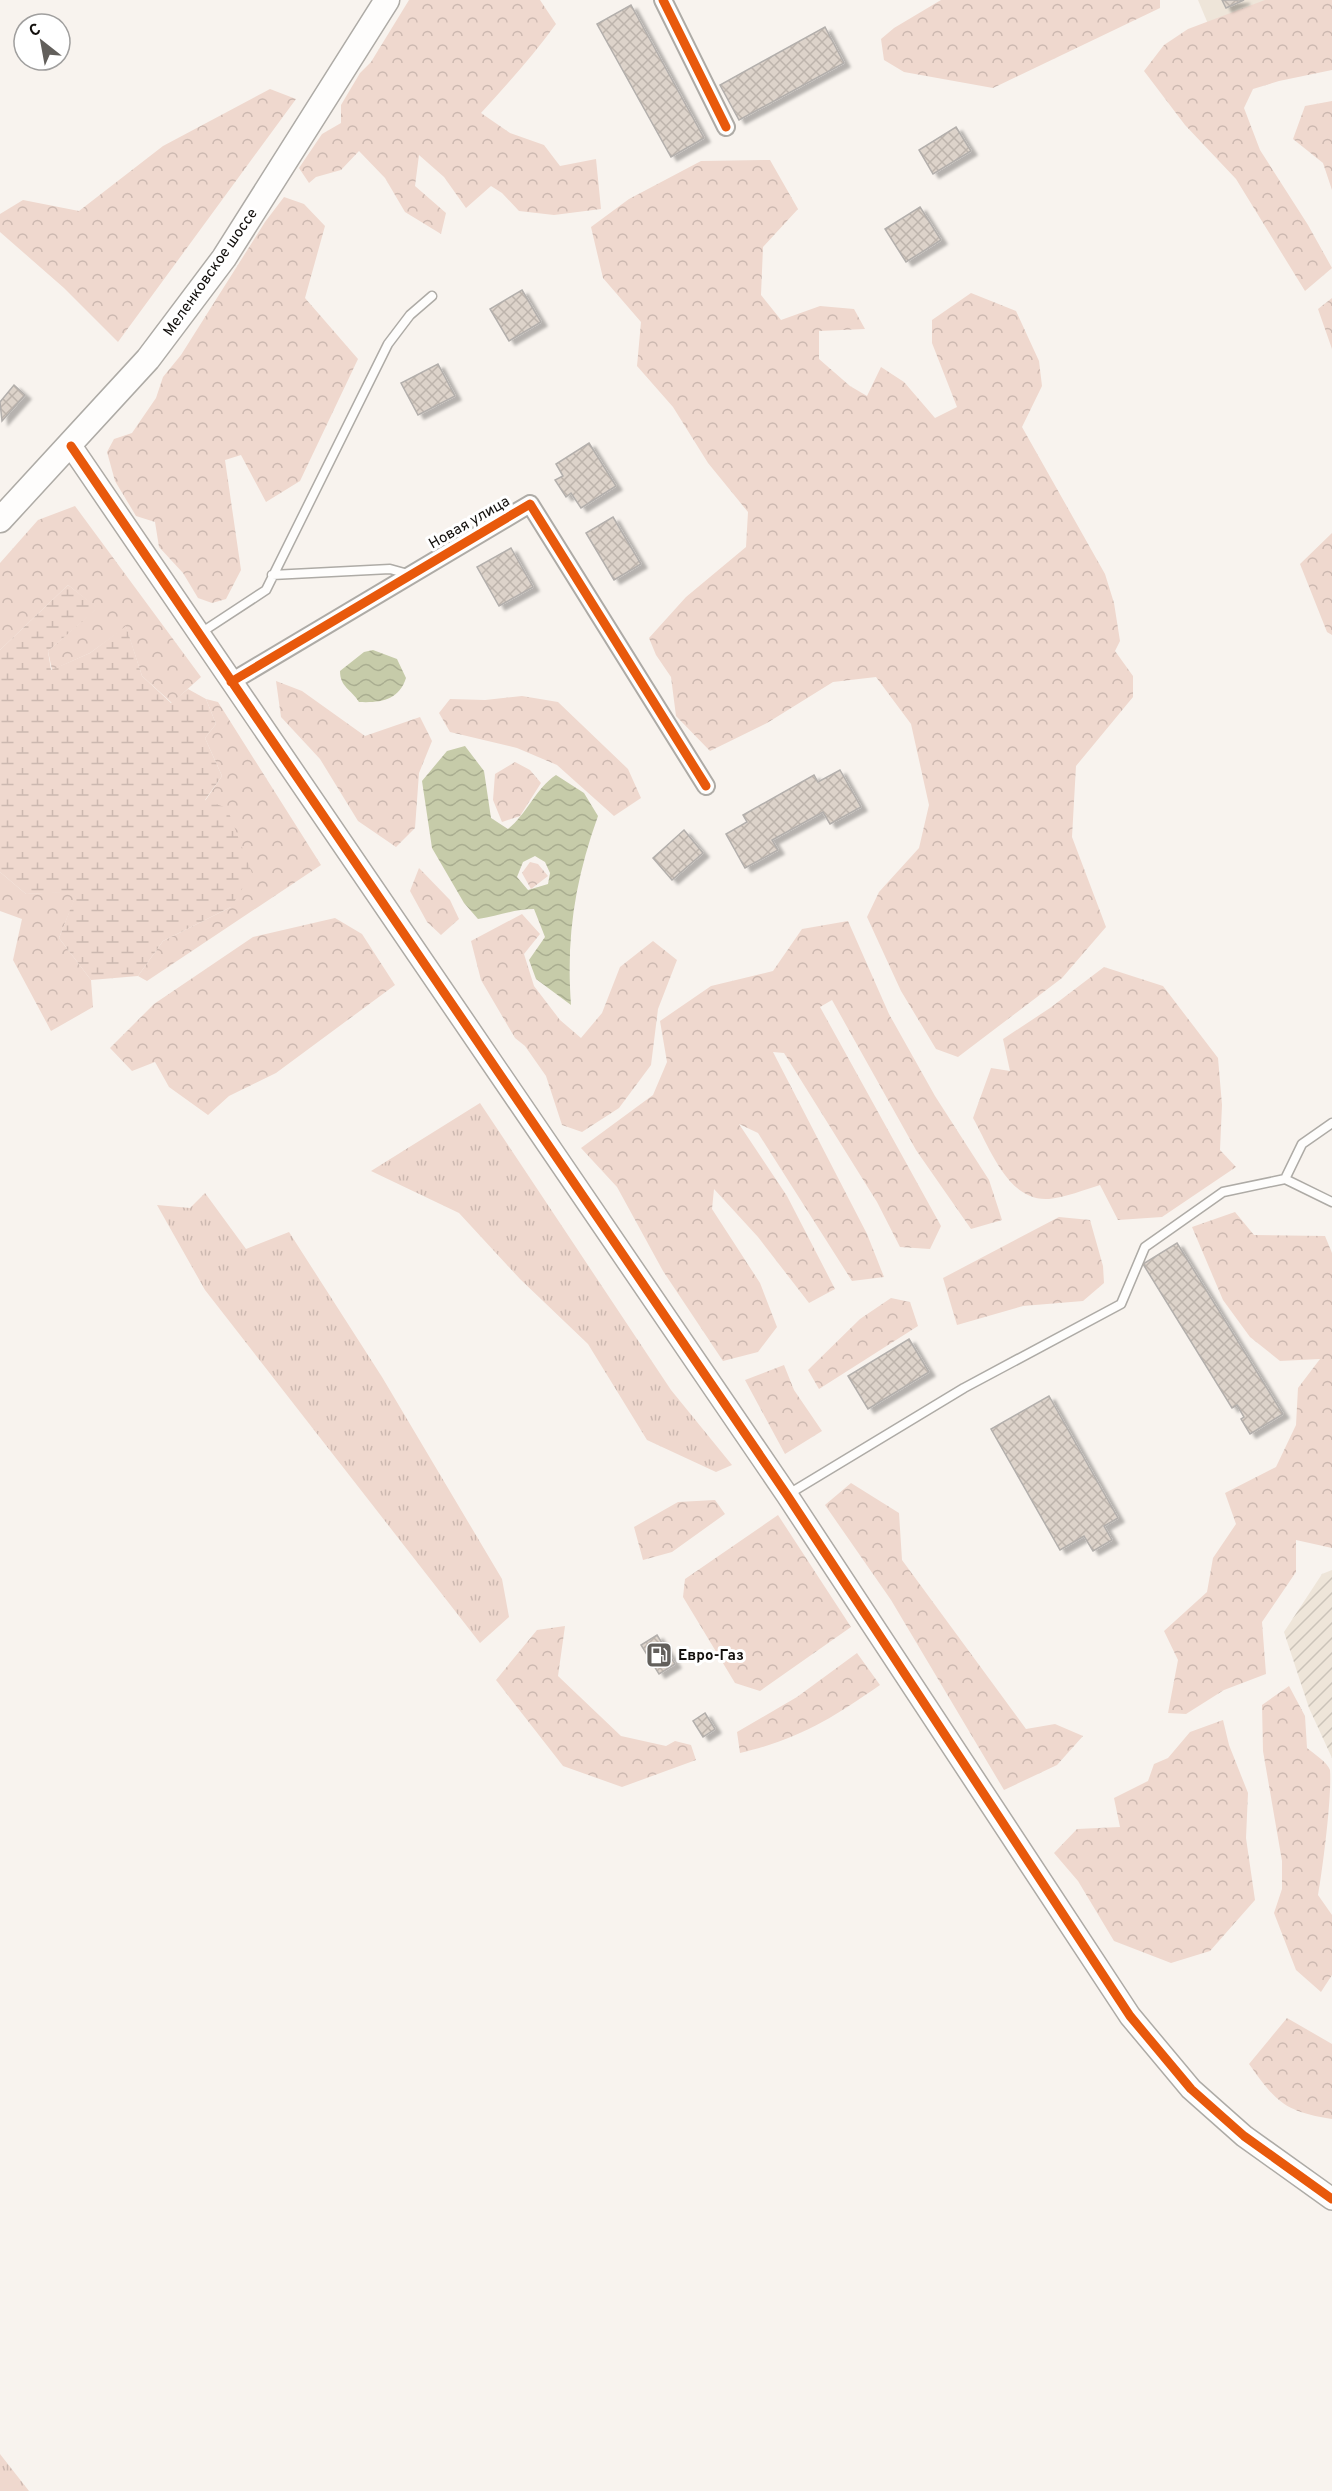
<svg xmlns="http://www.w3.org/2000/svg" width="1332" height="2491" viewBox="0 0 1332 2491" font-family="Overpass,sans-serif">
	<style>
		.built { fill: #eee5d9 }
		.industrial { fill: url(#industrial-furrows) }
		.grass { fill: url(#grass-tufts) }
		.forest { fill: url(#forest-crowns) }
		.wetland { fill: url(#wetland-marsh) }
		.water { fill: url(#water-waves); fill-rule: evenodd }
		.building { fill: url(#building-cross-hatch); stroke: #b3afac; stroke-width: 1.5; filter: url(#shadow) }
		.lines { fill: none; stroke-linecap: round; stroke-linejoin: round }
		.service-casing { stroke: #aeaba6; stroke-width: 11 }
		.minor-casing { stroke: #aeaba6; stroke-width: 20 }
		.tertiary-casing { stroke: #aeaba6; stroke-width: 24 }
		.secondary-casing { stroke: #aeaba6; stroke-width: 27 }
		.service { stroke: #fefdfc; stroke-width: 8 }
		.minor { stroke: #fefdfc; stroke-width: 16 }
		.tertiary { stroke: #fefdfc; stroke-width: 21 }
		.secondary { stroke: #fefdfc; stroke-width: 24 }
		.cycleway-casing { stroke: #fff; stroke-width: 13 }
		.cycleway { stroke: #e8590c; stroke-width: 9 }
		.labels { text-anchor: middle; stroke-width: 6; stroke-linejoin: round; paint-order: stroke }
		.street-label { font-size: 15px; fill: #120f0c; stroke: #fff }
		.poi-label { font-size: 15px; font-weight: bold; fill: #120f0c; stroke: #fff; text-anchor: start }
	</style>
	<defs>
		<pattern id="industrial-furrows" width="10" height="10" patternUnits="userSpaceOnUse" patternTransform="scale(1.5)"><rect width="10" height="10" fill="#eee5d9"/><path d="M-1 1l2-2M0 10L10 0M9 11l2-2" fill="none" stroke="#cbc3b9"/></pattern>
		<pattern id="grass-tufts" width="24" height="20" patternUnits="userSpaceOnUse" patternTransform="scale(1.5)"><rect width="24" height="20" fill="#efd8ce"/><path d="M3 7l-1-3M5 7V3M7 7l1-3M15 17l-1-3M17 17v-4M19 17l1-3" fill="none" stroke="#ccb8b0"/></pattern>
		<pattern id="forest-crowns" width="20" height="18" patternUnits="userSpaceOnUse" patternTransform="scale(1.5)"><rect width="20" height="18" fill="#efd8ce"/><path d="M2 6a3 3 0 1 1 6 0M12 15a3 3 0 1 1 6 0" fill="none" stroke="#ccb8b0"/></pattern>
		<pattern id="wetland-marsh" width="20" height="14" patternUnits="userSpaceOnUse" patternTransform="scale(1.5)"><rect width="20" height="14" fill="#efd8ce"/><path d="M1 5h8M5 5V1M11 12h8M15 12V8" fill="none" stroke="#ccb8b0"/></pattern>
		<pattern id="water-waves" width="16" height="10" patternUnits="userSpaceOnUse" patternTransform="scale(1.5)"><rect width="16" height="10" fill="#c6cba9"/><path d="M0 5q4-4 8 0t8 0" fill="none" stroke="#a9ad90"/></pattern>
		<pattern id="building-cross-hatch" width="8" height="8" patternUnits="userSpaceOnUse" patternTransform="scale(1.5)"><rect width="8" height="8" fill="#ddd3ca"/><path d="M0 0l8 8M0 8l8-8" fill="none" stroke="#bdb4ac"/></pattern>
		<filter id="shadow"><feDropShadow dx="6" dy="4" stdDeviation="1.5" flood-color="#0004"/></filter>
	</defs>
	<rect width="100%" height="100%" fill="#f8f3ee"/>
	<path class="built" d="M1198,0H1319L1216,43Z"/>
	<path class="industrial" d="M1332,1570V1758L1309,1708L1284,1632L1322,1574Z"/>
	<path class="grass" d="M480,1103L671,1390L732,1465L716,1472L647,1440L588,1344L520,1279L459,1213L371,1171Z
		M205,1193L246,1249L289,1232L382,1377L502,1579L509,1617L480,1643L205,1290L157,1205L190,1208Z
		M0,2454L29,2491H0Z"/>
	<path class="forest" d="M409,0H540L556,24C533,56 507,84 481,113L510,133L544,145L560,166L596,159L601,209L554,215L519,211L502,193L491,186L466,208L444,177L419,155L415,186L446,213L441,234L405,212L385,178L359,151L341,170L316,177L309,183L299,168L322,134L341,123V105L360,73L371,62Z
		M941,0H1160V8L993,88L904,72L884,60L881,39L894,28Z
		M1265,0H1332V70L1279,81L1253,89L1244,108L1260,150L1308,225L1332,268L1305,291L1236,179L1185,125L1144,71L1164,45L1188,29Z
		M270,89L296,99L118,342L64,288L0,232V214L23,200L79,211L163,146Z
		M1332,101V190L1323,163L1293,139L1305,106Z
		M770,160L798,209L763,247L761,295L781,320L820,306L854,309L865,329L819,331V359L850,386L867,396L881,367L904,382L935,418L957,407L932,343V320L971,293L1016,311L1039,361L1042,386L1022,427L1105,574L1114,603L1120,641L1115,651L1133,676V697L1076,766L1072,837L1106,927L1062,978L958,1057L936,1049L901,991L867,917L879,892L919,848L929,805L911,724L876,677L833,682L767,723L710,751L676,716L671,677L656,655L649,638L686,597L746,547L748,512L708,463L673,407L637,366L641,322L603,278L591,227L629,199L701,161Z
		M284,197L304,204L325,226L305,298L358,359L300,481L266,502L241,455L225,460L241,570L226,599L212,603L198,598L183,573L159,547L155,522L136,516L115,481L107,452L114,439L132,433L156,398L163,377L181,355L265,222Z
		M1332,298V349L1318,309Z
		M75,506L201,677L172,703L142,676L126,627L90,653L52,670L48,651L97,608L68,585L0,650V563L38,520Z
		M1332,533V635L1327,632L1300,564Z
		M276,681L302,691L365,736L420,717L432,741L419,773L415,828L396,847L358,821L320,759L281,717Z
		M522,696L558,702L628,769L641,798L614,816L557,765L517,748L450,732L439,713L450,699L485,700Z
		M206,699L218,702L321,865L147,981L138,976L163,941L231,907L205,801L222,776L205,738L216,724Z
		M515,762L530,770L541,783L520,816L502,822L493,800L495,774Z
		M530,862L538,864L548,876L531,889L522,873Z
		M419,868L450,900L459,919L441,935L427,922L410,891Z
		M0,872L26,894L78,891L59,938L91,980L93,1007L51,1031L13,960L22,919L0,911Z
		M522,914L540,934L524,954L534,986L560,1020L581,1038L602,1013L620,967L653,941L677,960L658,1009L651,1065L619,1108L582,1132L562,1125L546,1076L525,1046L515,1038L481,980L471,941Z
		M335,918L362,934L395,985L276,1073L229,1096L208,1115L169,1087L155,1062L132,1071L110,1048L154,1004L253,937Z
		M848,921L889,1014L935,1096L989,1180L1002,1220L971,1229L916,1150L832,1000L820,1007L941,1226L930,1249L900,1247L877,1202L784,1053L773,1052L867,1234L884,1277L852,1281L758,1133L739,1124L787,1196L835,1289L809,1303L758,1237L714,1189L712,1209L760,1283L777,1327L758,1352L723,1361L663,1271L617,1187L581,1148L653,1095L667,1062L660,1021L711,986L773,971L802,929Z
		M1104,967L1163,986L1218,1058L1222,1105L1220,1150L1236,1167L1162,1217L1118,1220L1100,1185C1084,1190 1066,1197 1049,1199C1008,1202 990,1148 973,1118L991,1068L1010,1071L1003,1039L1050,1008Z
		M1235,1212L1254,1235L1325,1236L1332,1253V1548L1296,1540V1572L1262,1622L1266,1674L1224,1690L1186,1714L1168,1713L1178,1660L1164,1631L1207,1592L1213,1558L1236,1524L1225,1493L1276,1467L1296,1425L1298,1388L1320,1359L1280,1361L1250,1337L1223,1300L1192,1227Z
		M1059,1217L1090,1220L1103,1266L1104,1283L1083,1301L1023,1306L957,1325L943,1278Z
		M891,1298L910,1302L918,1326L819,1389L808,1370L860,1319Z
		M784,1365L794,1390L822,1431L785,1454L745,1380Z
		M851,1483L899,1513L902,1560L1026,1729L1055,1724L1083,1736L1057,1765L1004,1790L891,1600L825,1505Z
		M715,1500L725,1514L672,1552L643,1560L634,1527L678,1502Z
		M778,1515L851,1627L760,1691L735,1683L683,1597L685,1579Z
		M565,1626L558,1676L621,1736L666,1746L675,1741L691,1745L696,1760L622,1787L563,1766L496,1680L537,1630Z
		M857,1653L880,1685C831,1719 799,1739 740,1753L737,1732L797,1697Z
		M1289,1686L1305,1716L1307,1748C1314,1754 1327,1762 1330,1770C1332,1795 1323,1867 1318,1895L1332,1915V1975L1321,1992L1296,1970L1274,1913L1282,1889V1861L1263,1751L1262,1705Z
		M1223,1720L1229,1745L1248,1793L1246,1838L1255,1900L1210,1951L1171,1963L1114,1941L1078,1881L1054,1853L1077,1829L1120,1827L1114,1798L1148,1781L1154,1764L1168,1758L1190,1732Z
		M1287,2018L1332,2044V2119C1285,2112 1276,2102 1249,2064Z"/>
	<path class="wetland" d="M68,585L98,608L48,651L51,670L90,653L126,626L142,676L171,703L188,689L206,699L216,724L205,738L222,776L205,800L227,808L252,873L231,907L163,941L138,976L91,980L59,938L77,892L26,894L0,872V650Z"/>
	<path class="water" d="M373,650L397,659L406,678C399,700 381,703 359,702C351,689 340,687 340,671L364,652Z
		M465,746L484,771L491,818L508,829C527,814 536,788 556,775L584,793L598,816C575,880 566,937 571,1005L536,979L529,960L545,937L534,909C514,909 498,916 478,919L464,903L432,848L422,781L447,751ZM535,856L545,862L550,873L548,884L528,890L517,877L523,862Z"/>
	<path class="building" d="M1222,0H1244L1226,8Z
		M631,5L704,138L671,157L597,24Z
		M825,27L844,63L739,120L720,85Z
		M956,127L971,151L933,174L919,150Z
		M920,207L941,240L906,262L885,229Z
		M522,290L541,322L509,341L490,309Z
		M438,364L455,396L418,415L401,383Z
		M14,385L25,395L2,421L0,402Z
		M589,443L616,486L581,508L571,493L566,497L555,480L563,476L556,464Z
		M613,517L641,564L614,580L586,533Z
		M511,548L533,587L499,606L477,567Z
		M840,770L861,807L830,824L823,812L772,840L778,850L745,868L726,834L747,822L743,815L814,775L818,782Z
		M684,830L703,853L672,880L653,858Z
		M1177,1243L1283,1414L1250,1434L1241,1419L1244,1417L1237,1405L1232,1408L1143,1264Z
		M909,1339L929,1372L868,1409L848,1376Z
		M1049,1396L1118,1518L1104,1526L1112,1540L1093,1551L1084,1536L1060,1550L991,1429Z
		M657,1635L675,1664L659,1674L641,1645Z
		M705,1713L715,1729L703,1737L693,1721Z"/>
	<g class="lines">
		<defs>
			<path id="service" d="M272,575L390,569L408,574
				M199,634L266,590L388,344L410,315L432,296
				M1285,1179L1332,1202
				M787,1495L964,1388L1121,1304L1145,1247L1223,1192L1285,1179L1302,1144L1332,1123"/>
			<path id="minor" d="M663,0L726,127
				M231,682L530,504L706,786"/>
			<path id="tertiary" d="M71,446L787,1495L1130,2016L1191,2089L1244,2136L1332,2199"/>
			<path id="secondary" d="M0,520L148,359L224,258L387,0"/>
		</defs>
		<use href="#service" class="service-casing"/>
		<use href="#minor" class="minor-casing"/>
		<use href="#tertiary" class="tertiary-casing"/>
		<use href="#secondary" class="secondary-casing"/>
		<use href="#service" class="service"/>
		<use href="#minor" class="minor"/>
		<use href="#tertiary" class="tertiary"/>
		<use href="#secondary" class="secondary"/>
		<defs>
			<path id="cycleway" d="M663,0L726,127
				M71,446L787,1495L1130,2016L1191,2089L1244,2136L1332,2199
				M231,682L530,504L706,786"/>
		</defs>
		<use href="#cycleway" class="cycleway-casing"/>
		<use href="#cycleway" class="cycleway"/>
	</g>
	<defs>
		<symbol id="fuel-square" viewBox="-11 -11 22 22"><rect x="-9" y="-9" width="18" height="18" rx="4" fill="#625f5b" stroke="#fff"/><path d="M-5.5-6h7V0h2V4h1.3V-2.5L3-4.5l.8-.8L6-3V5H2.5V1h-1V6h-7ZM-4.2-4.7v3.2H.2V-4.7Z" fill="#fff"/></symbol>
	</defs>
	<g fill-rule="evenodd">
		<use href="#fuel-square" x="644" y="1640" width="30" height="30"/>
	</g>
	<g class="labels">
		<g class="street-label">
			<text transform="translate(210 272) rotate(-55)" y="5">Меленковское шоссе</text>
			<text transform="translate(469 522) rotate(-30)" y="5">Новая улица</text>
		</g>
		<g class="poi-label">
			<text x="678" y="1660">Евро-Газ</text>
		</g>
	</g>
	<g transform="translate(42 42) rotate(329)"><circle r="28" fill="#ffffff" stroke="#a09f9e" stroke-width="1.5"/>
	<path d="M0-4.5L10 22L0 15L-10 22Z" fill="#625f5b"/>
	<text y="-9" font-size="16" font-weight="bold" text-anchor="middle" fill="#120f0c">С</text>
	</g>
</svg>
